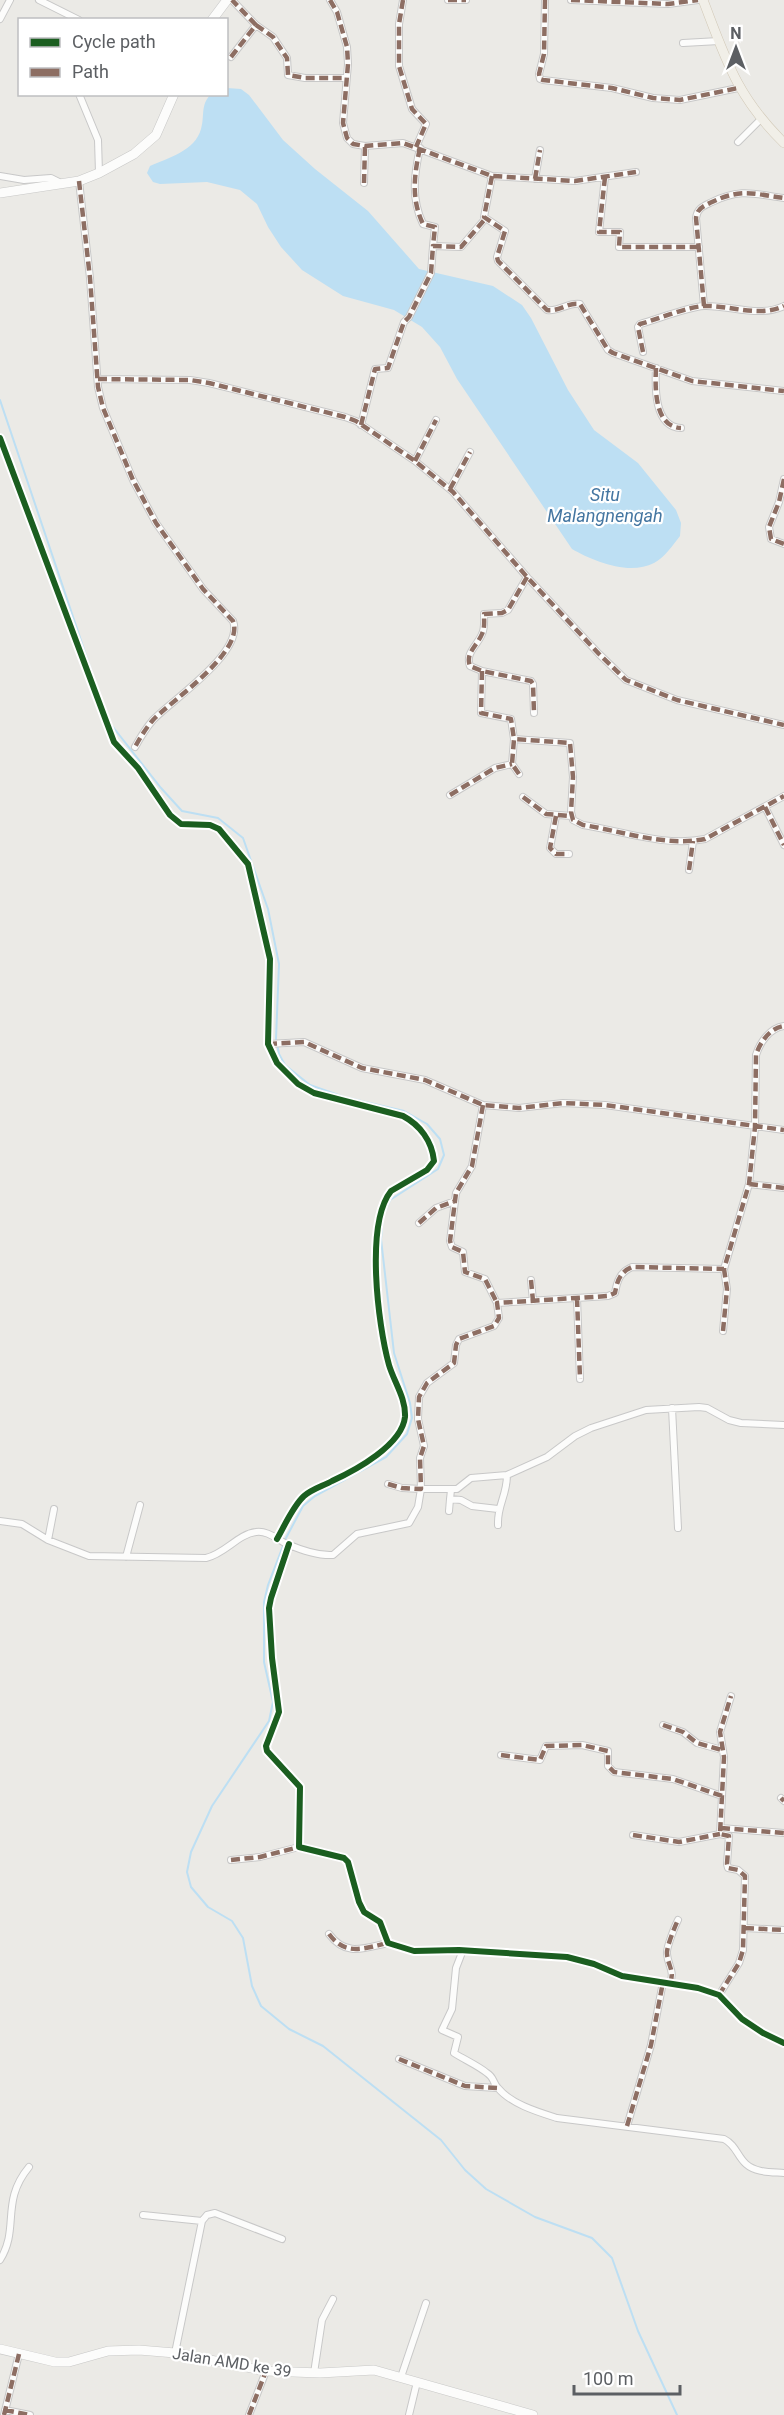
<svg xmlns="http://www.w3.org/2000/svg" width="784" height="2415" viewBox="0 0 784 2415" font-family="Roboto,sans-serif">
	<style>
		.water { fill: #bddff3 }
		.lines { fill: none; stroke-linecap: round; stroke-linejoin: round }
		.stream { stroke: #bddff3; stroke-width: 2 }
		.street-casing { stroke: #c8c8c8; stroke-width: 8 }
		.secondary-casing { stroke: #c8c8c7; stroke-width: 10 }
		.primary-casing { stroke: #d1c8b6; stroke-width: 10 }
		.street { stroke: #fcfcfb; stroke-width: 6 }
		.secondary { stroke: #fcfcfb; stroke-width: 9 }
		.primary { stroke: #f1efe8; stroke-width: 9 }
		.quiet { stroke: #8d6e63; stroke-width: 4.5; stroke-dasharray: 9 4.5; stroke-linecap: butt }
		.cycleway-casing { stroke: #fff; stroke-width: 10 }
		.cycleway { stroke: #1b5e20; stroke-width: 6 }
		.labels { text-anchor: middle; stroke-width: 4.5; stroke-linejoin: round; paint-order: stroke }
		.street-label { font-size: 16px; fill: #5c5f63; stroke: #fff }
		.water-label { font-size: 18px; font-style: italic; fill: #4476a1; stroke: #fff }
	</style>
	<rect width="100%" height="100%" fill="#ebeae6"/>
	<path class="water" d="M227,88L241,89L249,95L283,140L315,169L368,211L419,269L493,286L522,305L531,318L568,390L594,430L638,463L676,510L681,523L680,536C673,545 664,558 654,563C629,576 593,561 572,549L457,379L440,347L422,327L394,310L343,296L302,270L281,247L268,227L257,204L240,190L207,182L160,184L153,182L147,173L150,166C168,158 195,151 201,129C205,116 200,105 211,94H226Z"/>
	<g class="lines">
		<path class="stream" d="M0,400L97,688
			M109,722L161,788L182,811L218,818L243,838L268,909L279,964L276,1039L279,1054L285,1065L310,1085L344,1097L404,1111L427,1124L440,1139L444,1155L438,1169L390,1200L383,1216L381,1239L394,1353L410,1403L412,1418L407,1434L386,1457L315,1496L303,1506L286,1538L268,1585L264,1602V1662L273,1702L269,1721L212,1806L191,1852L187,1872L191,1887L208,1907L232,1921L243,1938L252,1986L261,2006L289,2029L323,2046L441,2140L465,2170L486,2189L535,2217L592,2238L612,2258L638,2331L677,2415"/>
		<defs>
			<path id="street" d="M39,0L79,20
				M330,0L337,12L347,47L348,64L343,123L347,138L353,144L365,146L403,143L492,176L575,181L636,172
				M403,0L399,24V66L412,109L426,124L416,147
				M448,0H466
				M545,0L544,54L539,74L540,79L543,80L612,88L653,98L680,100L738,88
				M571,0L668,4L698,0
				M0,19L10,0
				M256,25L273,37L287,58L288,75L305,78H346
				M683,43L719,41
				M231,57L256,25L232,0
				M79,94L98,140L99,173
				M738,142L760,120
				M420,148C414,175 411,199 423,224L435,227L433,246
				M0,176L24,180L51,178L63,184
				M492,176L484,217L505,231L497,257L498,261L547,310C559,312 568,302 580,304L608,350L613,353L692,381L784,391
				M605,177L599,232H620L619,247H699
				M535,179L540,150
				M79,181L90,278L98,387L103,408L133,480L156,523L203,589L233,621C245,652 172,700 153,720C146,728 140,738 135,747
				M364,183L365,146
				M704,306L696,218C697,208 704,206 712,202C741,188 754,194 784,198
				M643,352L638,327L640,324C658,319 687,307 704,306C730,305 759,318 784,306
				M656,368C655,387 654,427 681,428
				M98,379L190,380L209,383L345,417L356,421L415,461L453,492L527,577L599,654L626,680L677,700L784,725
				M361,425L375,369L388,368L404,322L409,317L431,273L433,246L461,247L485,219
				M0,438L114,742L138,768L170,815L181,824L210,825L219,829L248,864L270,959L268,1044L277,1063L298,1084L314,1093L403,1116C420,1125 432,1141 434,1161L427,1170L391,1191C365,1224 378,1325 389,1365C394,1382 406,1398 405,1417C402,1445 356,1470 332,1481C323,1486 312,1489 304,1496C293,1506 285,1525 277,1539
				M415,461L436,420
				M784,479L779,502L769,527L771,539L784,544
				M450,489L470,452
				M527,577L508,610L502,613L484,614C484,620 485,628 482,634C477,646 465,653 470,666L482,671L531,681L533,684L534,713
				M482,671L481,713L511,719L514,739
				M519,774L512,764L514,739L570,743L573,777L571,812L573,820L583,825C622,831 665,847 705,839L784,796
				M450,795L495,768L512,764
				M523,797L546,814L571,816
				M765,807L784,845
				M556,816L550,848L556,854H569
				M689,870L693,841
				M268,1044L304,1042L362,1068L425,1080L483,1105L519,1108L563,1103L605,1105L784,1130
				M483,1105L472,1166L456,1193L450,1241L452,1247L463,1252L465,1272L485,1279L497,1303
				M749,1184L784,1188
				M419,1223L436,1208L455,1201
				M531,1280L533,1301
				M577,1298L580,1379
				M723,1331L727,1289L724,1269
				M672,1408L678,1528
				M388,1484L402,1488L421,1489L420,1458L424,1446L418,1419L419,1397L427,1383L454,1363L456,1345L459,1339L494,1326L499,1318L497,1303L608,1296L615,1293C617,1281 620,1272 632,1267L724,1269L749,1184L755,1127L756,1055C760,1042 770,1028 784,1026
				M451,1490L450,1499L461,1500L472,1506L498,1509
				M449,1511L450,1499
				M0,1521L22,1524L48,1540L89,1556L206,1558C225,1554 238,1534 256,1532C267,1530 278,1540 287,1544C301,1550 319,1556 333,1555L357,1534L409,1523L418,1507L421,1489H457L471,1478L507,1475L547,1457L575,1436L591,1428L646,1410L699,1407L707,1408L729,1420L741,1423L784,1425
				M498,1525C497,1505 507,1496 507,1475
				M48,1540L54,1509
				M289,1544L271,1598L269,1608L272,1658L279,1712L266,1746L267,1751L300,1787L299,1847L344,1858L348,1862L359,1902L364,1912L380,1922L388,1943L414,1951L459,1950L567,1957L594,1964L622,1976L698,1988L719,1995L742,2019L763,2033L784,2043
				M126,1557L140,1505
				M663,1725L683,1732L697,1743L722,1750
				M501,1755L540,1760L546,1746L582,1745L608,1751V1766L614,1772L673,1779L722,1796
				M781,1798L784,1801
				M721,1828L784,1833
				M633,1835L679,1842L720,1834
				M231,1860L260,1857L299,1847
				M745,1928L784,1930
				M329,1934C346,1957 364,1948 388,1943
				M463,1950L456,1968L452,2009L442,2030L458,2037L454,2053C465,2060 477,2065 487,2073C494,2077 493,2083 498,2088C511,2104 538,2112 557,2118L724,2139C736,2145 737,2156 746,2164C756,2173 772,2172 784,2173
				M670,1983C675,1971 668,1966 667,1954C666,1948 675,1926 678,1920
				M719,1995L739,1963L743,1950L745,1876L738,1870L728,1868L727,1864L729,1836L720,1834L724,1757L720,1732L731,1696
				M399,2059L465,2086L497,2088
				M627,2126L651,2045L663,1982
				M143,2215L202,2221
				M0,2260C20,2228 0,2202 29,2167
				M175,2353L202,2221L207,2215L215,2213L282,2239
				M314,2373L322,2320L333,2299
				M401,2377L426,2303
				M5,2410L30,2415
				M4,2415L19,2354
				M249,2415L266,2371
				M409,2415L417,2382"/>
			<path id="secondary" d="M212,20L227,0
				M0,193L79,181L99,173L134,154L156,135L174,94
				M0,2349L55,2362H69L108,2351L139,2350L175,2353L266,2371L320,2373L374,2370L533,2415"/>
			<path id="primary" d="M703,0C726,60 737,97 784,143"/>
		</defs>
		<use href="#street" class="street-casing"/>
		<use href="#secondary" class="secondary-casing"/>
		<use href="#primary" class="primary-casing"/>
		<use href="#street" class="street"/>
		<use href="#secondary" class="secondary"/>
		<use href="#primary" class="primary"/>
		<path class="quiet" d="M330,0L337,12L347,47L348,64L343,123L347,138L353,144L365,146L403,143L492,176L575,181L636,172
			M403,0L399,24V66L412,109L426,124L416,147
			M448,0H466
			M545,0L544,54L539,74L540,79L543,80L612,88L653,98L680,100L738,88
			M571,0L668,4L698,0
			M256,25L273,37L287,58L288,75L305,78H346
			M231,57L256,25L232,0
			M420,148C414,175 411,199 423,224L435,227L433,246
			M492,176L484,217L505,231L497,257L498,261L547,310C559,312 568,302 580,304L608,350L613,353L692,381L784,391
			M605,177L599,232H620L619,247H699
			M535,179L540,150
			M79,181L90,278L98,387L103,408L133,480L156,523L203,589L233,621C245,652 172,700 153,720C146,728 140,738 135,747
			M364,183L365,146
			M704,306L696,218C697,208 704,206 712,202C741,188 754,194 784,198
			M643,352L638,327L640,324C658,319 687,307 704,306C730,305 759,318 784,306
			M656,368C655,387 654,427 681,428
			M98,379L190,380L209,383L345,417L356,421L415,461L453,492L527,577L599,654L626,680L677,700L784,725
			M361,425L375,369L388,368L404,322L409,317L431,273L433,246L461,247L485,219
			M415,461L436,420
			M784,479L779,502L769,527L771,539L784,544
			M450,489L470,452
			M527,577L508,610L502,613L484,614C484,620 485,628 482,634C477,646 465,653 470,666L482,671L531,681L533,684L534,713
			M482,671L481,713L511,719L514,739
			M519,774L512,764L514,739L570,743L573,777L571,812L573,820L583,825C622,831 665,847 705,839L784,796
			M450,795L495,768L512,764
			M523,797L546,814L571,816
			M765,807L784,845
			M556,816L550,848L556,854H569
			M689,870L693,841
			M268,1044L304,1042L362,1068L425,1080L483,1105L519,1108L563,1103L605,1105L784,1130
			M483,1105L472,1166L456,1193L450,1241L452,1247L463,1252L465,1272L485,1279L497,1303
			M749,1184L784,1188
			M419,1223L436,1208L455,1201
			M531,1280L533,1301
			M577,1298L580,1379
			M723,1331L727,1289L724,1269
			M388,1484L402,1488L421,1489L420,1458L424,1446L418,1419L419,1397L427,1383L454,1363L456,1345L459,1339L494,1326L499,1318L497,1303L608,1296L615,1293C617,1281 620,1272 632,1267L724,1269L749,1184L755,1127L756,1055C760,1042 770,1028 784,1026
			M663,1725L683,1732L697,1743L722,1750
			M501,1755L540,1760L546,1746L582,1745L608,1751V1766L614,1772L673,1779L722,1796
			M781,1798L784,1801
			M721,1828L784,1833
			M633,1835L679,1842L720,1834
			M231,1860L260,1857L299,1847
			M745,1928L784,1930
			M329,1934C346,1957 364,1948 388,1943
			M670,1983C675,1971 668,1966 667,1954C666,1948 675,1926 678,1920
			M719,1995L739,1963L743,1950L745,1876L738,1870L728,1868L727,1864L729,1836L720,1834L724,1757L720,1732L731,1696
			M399,2059L465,2086L497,2088
			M627,2126L651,2045L663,1982
			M5,2410L30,2415
			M4,2415L19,2354
			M249,2415L266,2371"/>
		<defs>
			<path id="cycleway" d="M0,438L114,742L138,768L170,815L181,824L210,825L219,829L248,864L270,959L268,1044L277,1063L298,1084L314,1093L403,1116C420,1125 432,1141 434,1161L427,1170L391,1191C365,1224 378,1325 389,1365C394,1382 406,1398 405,1417C402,1445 356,1470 332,1481C323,1486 312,1489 304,1496C293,1506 285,1525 277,1539
				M289,1544L271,1598L269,1608L272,1658L279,1712L266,1746L267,1751L300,1787L299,1847L344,1858L348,1862L359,1902L364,1912L380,1922L388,1943L414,1951L459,1950L567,1957L594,1964L622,1976L698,1988L719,1995L742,2019L763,2033L784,2043"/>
		</defs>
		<use href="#cycleway" class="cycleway-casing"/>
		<use href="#cycleway" class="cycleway"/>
	</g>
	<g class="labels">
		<g class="street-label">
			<text transform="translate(232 2362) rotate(9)" y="6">Jalan AMD ke 39</text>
		</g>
		<g class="water-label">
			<text x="605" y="501">Situ<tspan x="605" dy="21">Malangnengah</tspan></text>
		</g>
	</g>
	<rect x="18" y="18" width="210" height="78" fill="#ffffff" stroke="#bebfc1" stroke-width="1.5"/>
	<rect x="30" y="38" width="30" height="9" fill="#1b5e20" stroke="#bebfc1" stroke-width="1.5"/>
	<text x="72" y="48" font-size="18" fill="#5c5f63">Cycle path</text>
	<rect x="30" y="68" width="30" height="9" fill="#8d6e63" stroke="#bebfc1" stroke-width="1.5"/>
	<text x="72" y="78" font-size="18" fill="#5c5f63">Path</text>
	<g transform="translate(736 48)" stroke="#ffffff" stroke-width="4.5" paint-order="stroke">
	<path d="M0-4.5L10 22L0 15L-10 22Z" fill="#5c5f63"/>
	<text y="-9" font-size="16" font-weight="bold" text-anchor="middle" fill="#5c5f63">N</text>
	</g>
	<path d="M574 2385v9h106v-9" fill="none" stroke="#5c5f63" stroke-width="3"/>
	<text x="583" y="2385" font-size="18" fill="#5c5f63" stroke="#ffffff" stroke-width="4.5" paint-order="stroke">100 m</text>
</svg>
